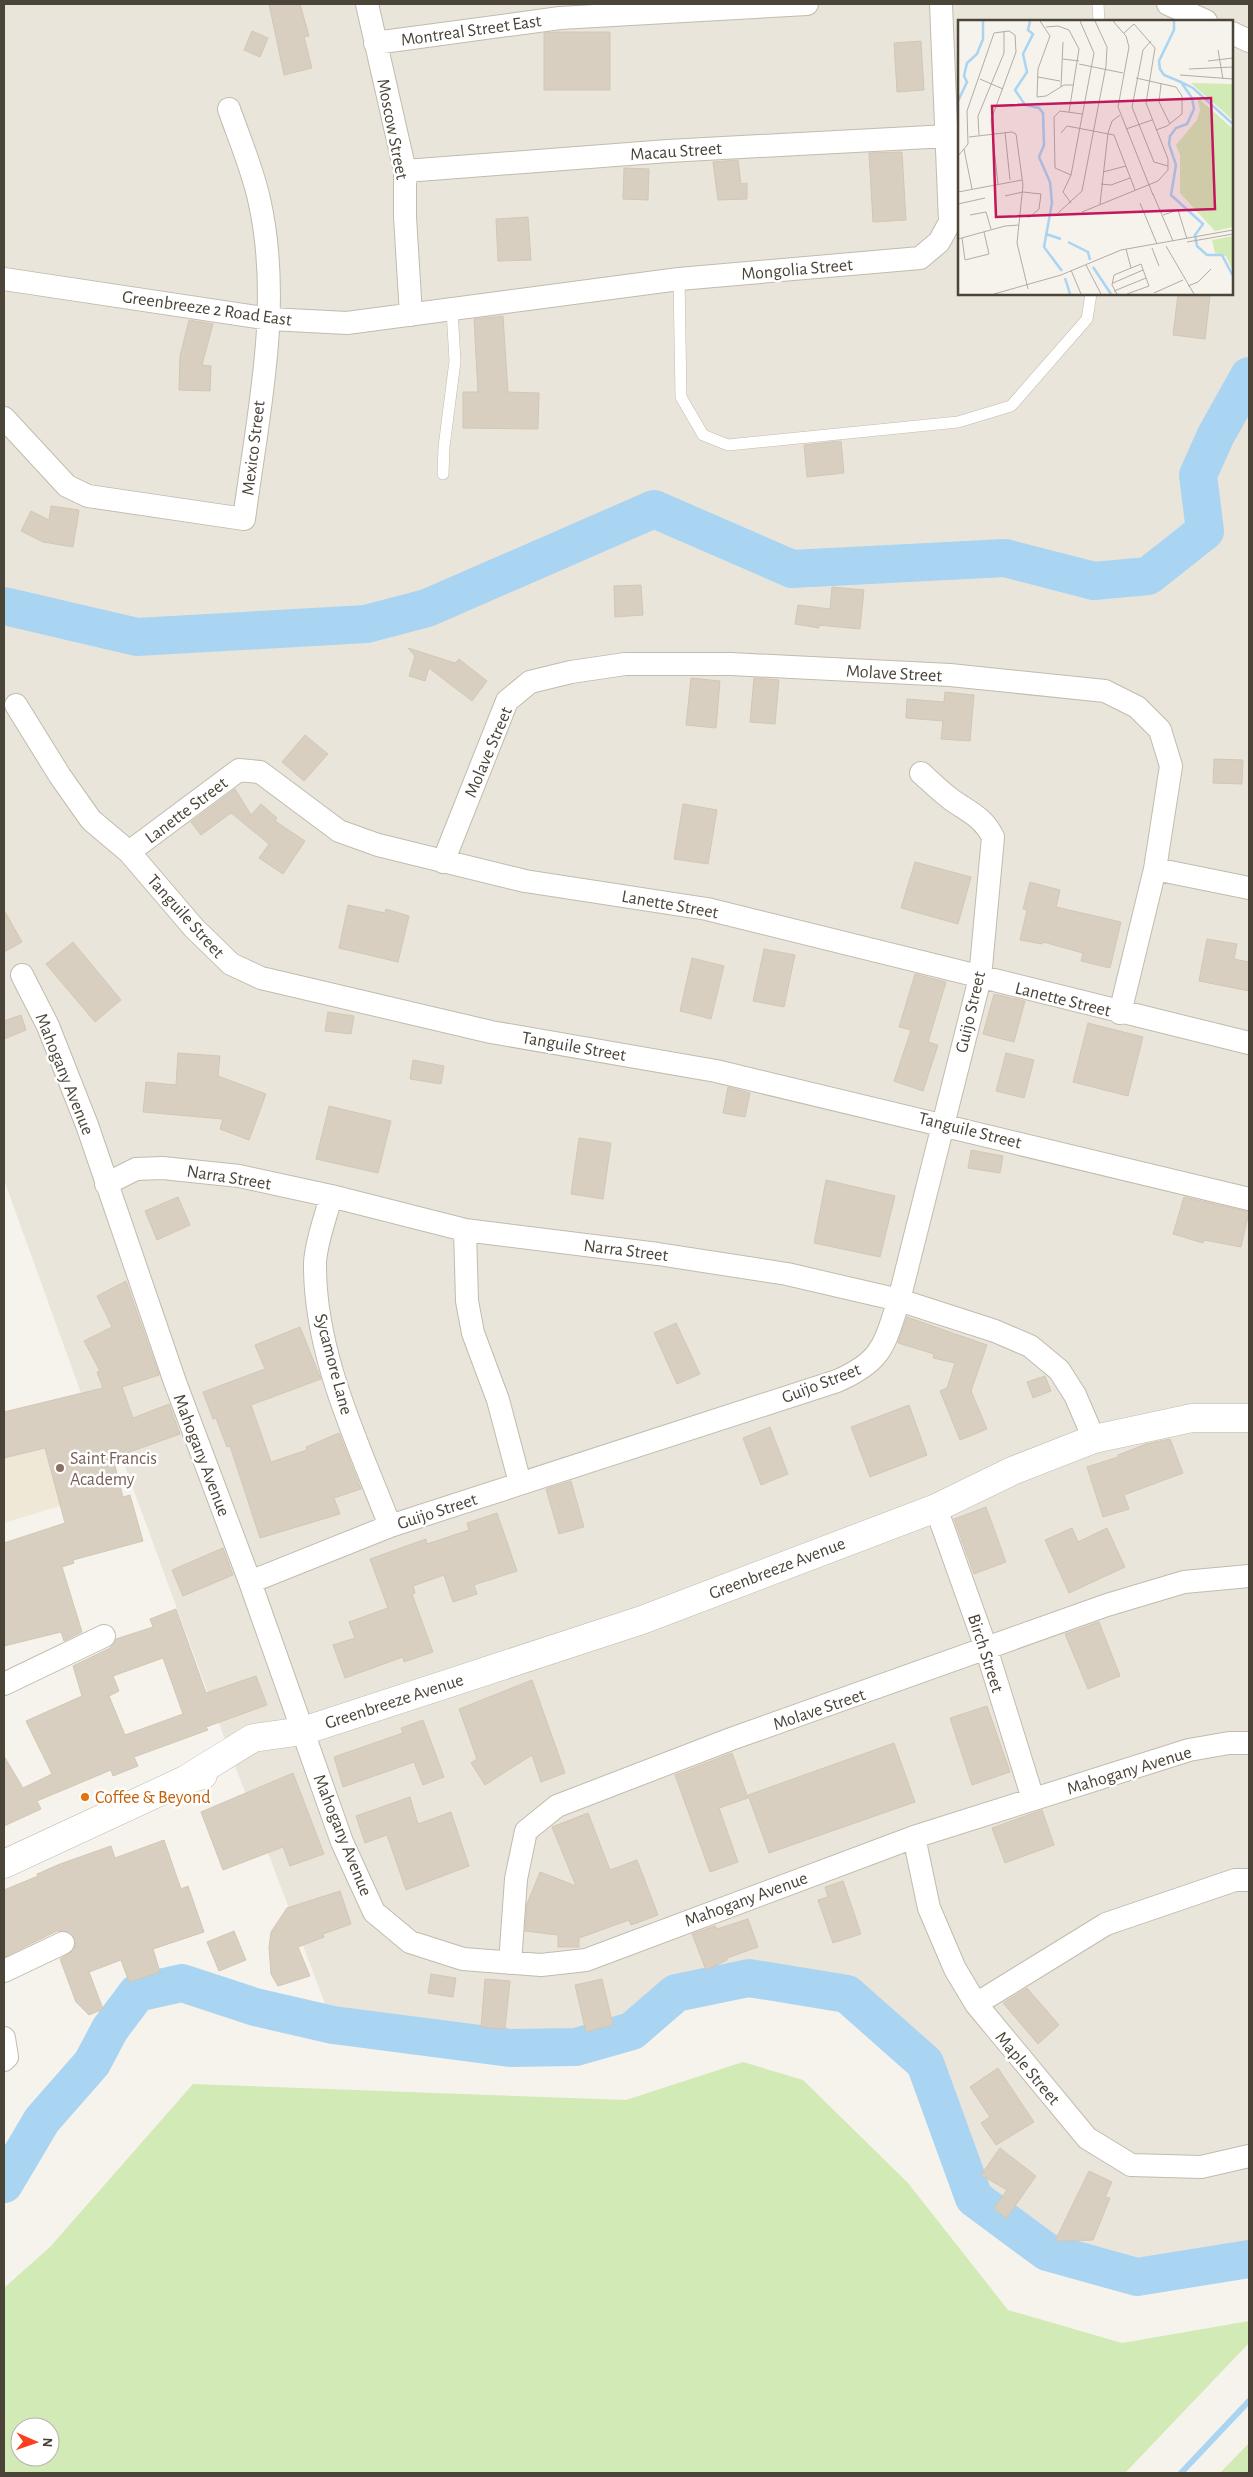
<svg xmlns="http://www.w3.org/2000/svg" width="1253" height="2477" viewBox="0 0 1253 2477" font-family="'Alegreya Sans',sans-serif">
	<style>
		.residential { fill: #eae5da; fill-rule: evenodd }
		.education { fill: #efe8d6 }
		.green { fill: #d2eab5; fill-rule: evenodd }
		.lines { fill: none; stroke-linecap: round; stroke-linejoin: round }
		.stream { stroke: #a9d4f2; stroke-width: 6 }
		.river { stroke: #a9d4f2; stroke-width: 38 }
		.building { fill: #d8cfc1; stroke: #d3c7b4; fill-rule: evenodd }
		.service-casing { stroke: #c2bbae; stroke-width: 12 }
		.minor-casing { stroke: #c2bbae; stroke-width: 24 }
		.tertiary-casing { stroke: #c2bbae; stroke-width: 29 }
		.service { stroke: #fff; stroke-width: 11 }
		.minor { stroke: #fff; stroke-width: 22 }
		.tertiary { stroke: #fff; stroke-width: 28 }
		.education-dot { fill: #8d6e63; stroke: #fff; stroke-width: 2 }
		.food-dot { fill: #e8710a; stroke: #fff; stroke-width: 2 }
		.labels { text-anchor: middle; stroke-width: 5; stroke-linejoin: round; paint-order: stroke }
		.street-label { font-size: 18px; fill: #4b4439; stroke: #fff }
		.education-label { font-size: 18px; fill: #785e54; stroke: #fff; text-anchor: start }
		.food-label { font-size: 18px; fill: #c56008; stroke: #fff; text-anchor: start }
		.inset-river { fill: none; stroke: #a9d4f2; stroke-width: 2.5 }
		.inset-road { fill: none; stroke: #b2ada4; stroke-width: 1 }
		.view { fill: #c2185b; fill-opacity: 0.15; stroke: #c2185b; stroke-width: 2.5 }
		.inset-edge { fill: none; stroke: #4b4439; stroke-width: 2.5 }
	</style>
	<rect width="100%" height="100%" fill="#f6f3ec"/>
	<path class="residential" d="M4,4H1249V2259L1137,2277L1047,2252L974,2198L925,2063L847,1994L749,1978L676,1993L632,2031L576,2047L510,2048L333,2025L220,1726L97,1390L81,1393L4,1180ZM959,21H1232V294H959Z"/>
	<path class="education" d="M97,1389L108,1433L60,1506L4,1523V1412Z"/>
	<path class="green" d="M743,2062L803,2080L908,2183L1008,2310L1122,2343L1249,2321V2343L1125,2473H4V2288L50,2247L193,2084L626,2100ZM20,2427H50V2457H20Z
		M1249,2443V2473H1220Z"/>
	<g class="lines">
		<path class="stream" d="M1181,2473L1249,2401"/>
		<path class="river" d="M4,606L137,637L366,624L427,608L654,509L792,569L1005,558L1094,581L1148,576L1205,531L1198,475L1216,435L1249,376
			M4,2184L42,2120L92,2063L110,2029L137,1993L182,1983L255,2007L333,2025L510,2048L576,2047L632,2031L676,1993L749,1978L847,1994L925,2063L974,2198L1047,2252L1137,2277L1249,2259"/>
	</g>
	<path class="building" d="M269,4H300L309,36L304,37L312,68L284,75Z
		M252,31L268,38L260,57L244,50Z
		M556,32H610V90H544V33Z
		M921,41L924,90L897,92L894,43Z
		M902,152L906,220L873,222L869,153Z
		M738,160L741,184L747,183V199L718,200L713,162Z
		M624,168L649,169L648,200L623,199Z
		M528,217L531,260L498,261L496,219Z
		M1178,294L1210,296L1205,339L1173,335Z
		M503,316L508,392L539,393L538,429L463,428V392H478L474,319Z
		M189,320L213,324L202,365L211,366L210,391L179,390L180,356Z
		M841,441L844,473L807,477L804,445Z
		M51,506L79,510L73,547L43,542L21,531L31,511L49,520Z
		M641,585L643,615L615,617L614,586Z
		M832,587L864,590L860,629L819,625V628L795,624L798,605L830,609Z
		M408,648L455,663L459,659L487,681L472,701L429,668L425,681L409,676L415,656Z
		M691,678L720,681L716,728L686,725Z
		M754,678L779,680L775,724L750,722Z
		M945,692L974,695L970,741L941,739L943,721L906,718L907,699L944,702Z
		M305,735L328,754L304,781L282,762Z
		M1214,759L1243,760L1242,784L1213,783Z
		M235,789L251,815L261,804L277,818L275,821L305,841L283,874L259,858L269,844L231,813L201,835L191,822Z
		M683,804L717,810L708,864L674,859Z
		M915,862L971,877L958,924L901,908Z
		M1030,882L1060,890L1056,907L1121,922L1110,968L1081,961L1083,953L1043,942L1042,944L1020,940L1027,910L1023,909Z
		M348,905L385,913L386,909L409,916L398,962L339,948Z
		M4,910L22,942L4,952Z
		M1207,939L1237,944L1234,959L1249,962V991L1199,981Z
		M73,942L121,1000L95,1022L46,964Z
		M764,949L795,955L784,1007L753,1001Z
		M692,958L724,966L711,1019L680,1011Z
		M915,974L946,982L928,1042L938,1045L923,1091L894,1081L911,1030L899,1027Z
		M994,994L1025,1001L1014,1042L983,1034Z
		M328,1012L354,1016L351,1034L325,1031Z
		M21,1015L26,1030L4,1039V1021Z
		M1088,1023L1143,1037L1128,1096L1073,1082Z
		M178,1053L220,1056L218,1076L266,1094L249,1140L220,1129L223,1119L143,1112L146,1082L176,1085Z
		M1006,1053L1034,1060L1024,1098L996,1091Z
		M413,1060L444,1066L441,1084L410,1079Z
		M728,1087L750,1093L745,1117L723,1113Z
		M329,1106L391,1121L378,1173L316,1159Z
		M579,1138L611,1143L603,1199L571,1194Z
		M971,1150L1003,1156L1000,1173L968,1168Z
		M826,1180L895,1196L880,1257L814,1243Z
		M178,1197L190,1225L157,1240L145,1211Z
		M1184,1197L1249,1212L1241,1247L1204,1240L1203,1243L1173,1234Z
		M126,1281L159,1375L122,1387L133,1418L169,1404L180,1434L113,1458L123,1497L130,1495L143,1541L73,1560L74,1563L62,1567L82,1632L64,1641L61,1632L4,1646V1543L65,1523L45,1448L4,1458V1412L103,1388L97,1372L100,1371L84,1341L112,1327L97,1296Z
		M907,1317L987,1345L971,1391L987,1429L960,1440L940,1391L947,1388L955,1363L933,1358L934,1354L898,1343Z
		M676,1323L700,1374L677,1384L654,1333Z
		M300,1327L321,1379L251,1405L271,1462L307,1450L306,1447L339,1433L361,1489L334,1498L340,1514L260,1538L230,1446L227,1447L216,1418L213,1419L203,1392L265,1369L255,1345Z
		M1045,1376L1051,1391L1033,1398L1027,1382Z
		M909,1405L927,1455L870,1477L851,1427Z
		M770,1427L788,1474L761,1485L743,1438Z
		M1170,1439L1183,1473L1124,1495L1129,1509L1103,1517L1087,1467L1118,1457V1455L1146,1444Z
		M571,1481L584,1527L559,1534L546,1489Z
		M986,1507L1006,1562L974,1574L954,1519Z
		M497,1513L517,1571L474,1585L477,1594L453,1602L444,1575L413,1586L415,1593L412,1594L433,1652L404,1662L403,1657L345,1678L333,1645L355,1638L349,1622L388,1608L370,1559L426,1539L427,1544L469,1530L467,1523Z
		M1072,1528L1078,1542L1107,1528L1125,1567L1069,1593L1045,1540Z
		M223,1548L233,1575L183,1596L172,1570Z
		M176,1609L206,1693L256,1676L267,1705L206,1727L208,1730L134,1757L138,1766L113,1776L111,1770L37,1801L41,1809L4,1826V1756L23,1788L52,1774L26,1721L82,1696L73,1666L110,1648L116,1639L153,1627L150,1619ZM163,1658L183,1714L125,1735L109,1696L119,1691L113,1676Z
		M1099,1622L1120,1676L1088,1689L1065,1634Z
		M532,1680L565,1773L541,1782L532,1755L485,1785L471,1763L477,1759L459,1709Z
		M987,1706L1010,1772L972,1785L950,1718Z
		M423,1720L444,1777L423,1785L414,1762L343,1787L334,1757L403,1733L401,1728Z
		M894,1743L915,1802L769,1853L748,1795Z
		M732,1753L748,1798L719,1808L738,1862L710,1872L675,1775Z
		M293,1773L324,1854L290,1866L283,1847L223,1870L201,1812Z
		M410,1797L418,1824L451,1812L469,1866L406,1890L387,1835L365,1843L356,1816Z
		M1042,1810L1054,1845L1005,1863L992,1828Z
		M588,1813L610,1870L637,1860L658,1915L631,1925L629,1920L579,1938V1947H558V1935L525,1931L527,1904L540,1872L576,1886L552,1827Z
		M164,1840L181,1889L188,1886L204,1932L153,1949L160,1972L129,1982L121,1960L89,1972L103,2009L89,2015L76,2002L60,1959L74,1950L75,1938L70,1932L57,1931L4,1957V1890L38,1876L37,1874L60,1864L111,1846L115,1858Z
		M843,1881L861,1934L833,1943L818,1900L828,1897L825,1887Z
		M340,1891L351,1924L323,1934L324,1937L298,1947L310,1976L278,1986L271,1974L269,1947L271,1932L287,1908Z
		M748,1919L758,1947L727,1958V1960L706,1970L692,1934L715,1926L717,1929Z
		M234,1931L246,1960L219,1971L207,1942Z
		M431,1974L456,1978L453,1997L428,1993Z
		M485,1979L510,1981L505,2029L481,2027Z
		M602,1979L613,2025L586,2032L575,1985Z
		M1027,1988L1059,2025L1038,2044L1003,2003Z
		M998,2068L1034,2122L996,2145L981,2123L990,2117L970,2087Z
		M1000,2148L1036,2176L1006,2219L994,2208L1007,2190L981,2175Z
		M1089,2171L1112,2182L1105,2197L1110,2198L1093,2240L1055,2241Z"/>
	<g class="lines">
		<defs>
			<path id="service" d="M1098,4L1099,21
				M679,279L681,397L703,435L728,445L958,422L1011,406L1087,319L1091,294
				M443,474L444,447L455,361L452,310"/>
			<path id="minor" d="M367,4L405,171V217L411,315
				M1168,4L1206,21
				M1232,33L1249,41
				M375,43L560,18L807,4
				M405,171L668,151L948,136
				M4,279L270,319L347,323L679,279L920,258L939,242L950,222L941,4
				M4,418L67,486L88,496L244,519C258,414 283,304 259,199C252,168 239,138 229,109
				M16,705L60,776L91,820L129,852L194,928L231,964L261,978L491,1032L716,1071L1249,1199
				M129,852L239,770L260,772L339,831L378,845L525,881L707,909L1249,1043
				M443,862L507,701L530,682L571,672L625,664H731L950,675L1105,691L1137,707L1160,730L1171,766L1155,869L1120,1013
				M1155,869L1249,888
				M22,975L48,1026L87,1125L175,1382L250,1582L342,1842L374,1912L410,1942L463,1959L541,1965L586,1960L914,1837L1189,1750L1229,1743H1249
				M106,1184L136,1169L163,1168L239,1176L331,1196L465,1230L658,1254L787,1274L899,1300L995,1331L1030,1346L1059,1370L1075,1395L1094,1439
				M331,1196C326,1217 316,1241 315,1263C314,1354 358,1443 390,1526
				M465,1230L467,1301L473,1333L498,1400L520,1483
				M936,1508L986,1648L1033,1799
				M250,1582L390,1526L837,1381C883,1361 884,1345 899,1300L980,978L993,837C983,817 969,812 952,800C941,792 931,782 921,773
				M4,1684L104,1636
				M914,1837L929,1908L955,1969L976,2004L1087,2138L1131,2165L1201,2167L1249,2156
				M510,1963L516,1879L526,1831L557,1806L731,1739L1107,1605L1184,1582L1249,1576
				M4,1971L63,1943
				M976,2004L1106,1924L1235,1880H1249
				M4,2038L7,2057L4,2060"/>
			<path id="tertiary" d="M185,1780L253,1738L303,1731L642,1620L936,1508L1012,1471L1094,1439L1192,1418H1249
				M4,1864L185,1780L203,1775"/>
		</defs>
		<use href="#service" class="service-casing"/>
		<use href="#minor" class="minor-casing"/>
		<use href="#tertiary" class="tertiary-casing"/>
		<use href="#service" class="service"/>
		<use href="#minor" class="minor"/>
		<use href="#tertiary" class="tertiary"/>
	</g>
	<circle class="education-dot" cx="60" cy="1468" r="5"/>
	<circle class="food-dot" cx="85" cy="1797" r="5"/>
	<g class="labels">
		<g class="street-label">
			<text transform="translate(471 30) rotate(-8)" y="6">Montreal Street East</text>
			<text transform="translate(393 129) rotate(79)" y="6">Moscow Street</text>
			<text transform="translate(676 151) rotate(-4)" y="6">Macau Street</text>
			<text transform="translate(797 269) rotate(-5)" y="6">Mongolia Street</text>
			<text transform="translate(207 308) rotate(8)" y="6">Greenbreeze 2 Road East</text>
			<text transform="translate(253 448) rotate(-83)" y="6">Mexico Street</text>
			<text transform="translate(894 673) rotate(3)" y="6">Molave Street</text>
			<text transform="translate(488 752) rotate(-67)" y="6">Molave Street</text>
			<text transform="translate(186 810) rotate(-37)" y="6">Lanette Street</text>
			<text transform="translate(670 904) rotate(10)" y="6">Lanette Street</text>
			<text transform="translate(186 916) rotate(48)" y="6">Tanguile Street</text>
			<text transform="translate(1063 999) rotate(14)" y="6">Lanette Street</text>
			<text transform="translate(970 1012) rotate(-77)" y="6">Guijo Street</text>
			<text transform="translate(574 1046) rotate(10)" y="6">Tanguile Street</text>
			<text transform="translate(65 1074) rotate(68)" y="6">Mahogany Avenue</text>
			<text transform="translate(970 1130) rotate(14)" y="6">Tanguile Street</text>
			<text transform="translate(229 1177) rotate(9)" y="6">Narra Street</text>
			<text transform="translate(626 1250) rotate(7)" y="6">Narra Street</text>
			<text transform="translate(334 1364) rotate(75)" y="6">Sycamore Lane</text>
			<text transform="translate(821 1383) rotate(-21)" y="6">Guijo Street</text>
			<text transform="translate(202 1455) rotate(69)" y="6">Mahogany Avenue</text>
			<text transform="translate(437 1511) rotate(-18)" y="6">Guijo Street</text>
			<text transform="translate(777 1568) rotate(-21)" y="6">Greenbreeze Avenue</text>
			<text transform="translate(986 1653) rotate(72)" y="6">Birch Street</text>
			<text transform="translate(394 1701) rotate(-18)" y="6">Greenbreeze Avenue</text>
			<text transform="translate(819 1709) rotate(-19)" y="6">Molave Street</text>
			<text transform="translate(1129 1770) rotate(-17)" y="6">Mahogany Avenue</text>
			<text transform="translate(343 1835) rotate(68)" y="6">Mahogany Avenue</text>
			<text transform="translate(746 1899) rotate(-20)" y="6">Mahogany Avenue</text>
			<text transform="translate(1028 2068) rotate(50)" y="6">Maple Street</text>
		</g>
		<g class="education-label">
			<text x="70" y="1464">Saint Francis<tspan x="70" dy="21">Academy</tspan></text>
		</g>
		<g class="food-label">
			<text x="95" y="1803">Coffee &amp; Beyond</text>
		</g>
	</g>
	<g transform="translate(958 20)">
		<rect width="275" height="275" fill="#f6f3ec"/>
		<path d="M233,63L275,64V100ZM239,77L275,109V207L257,211L222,173V135L218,125L239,100L242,90ZM275,216V251L268,236L257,233L254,220Z" fill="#d2eab5"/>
		<path class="inset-river" d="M72,1L70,10L75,14L65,34L69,52L57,70L67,85L81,88L85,93L86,125L81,137L92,162L94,183L86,227L104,251M216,1V10L201,41L202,49L206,55L223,62L234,78L236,89L229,104L218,108L212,116L211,124L218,145L213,175L245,204L237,215L239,226L249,235H264L275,256M223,62L235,68L275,104M0,81L9,62L6,56L9,43L19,34L25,19V1M88,214L103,219M110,222L130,232L132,240M135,247L153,274M107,258L112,274"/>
		<path class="inset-road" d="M82,1L92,16L80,49L79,77L88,76L106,65H116M155,1L168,16L171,27L160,87L195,175M88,7L100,6L111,10L121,29L111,92M193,21L185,30L174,87L196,142L210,146M260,30L265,59M105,39L121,41M250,41L275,38M121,44L165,53M231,49L275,47M222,55L275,59M80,57L102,61M178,58L218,67L224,76V94L209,106L198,110M22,59L45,69M203,64L201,82L212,104M103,67L105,22M168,109L194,100M47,112L52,160M103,113L109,106L156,115L177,170M21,115L20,96L46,33V11M11,117L54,112L58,114L65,165L59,223L70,269M6,129L14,169M0,136L10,124L9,91L36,13L51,11L57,15L58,32L33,100L40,164M145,152L168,146M113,155L97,148L96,97L102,91L124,94M143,164L153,165L172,158M0,172L64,160M195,174L215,221M47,176L65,172L83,174L81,189L72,197L62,196M113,183L105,172L113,155L136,33L122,1M182,183L199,224M0,184L27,178M142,184L150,113L154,101L162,95M124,192L200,161L210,150V139L188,83L197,28L176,4L166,13M100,193L124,171L148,46L149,27L137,1M12,195L28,192L33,209M205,195L220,190L229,219M4,218L7,240L31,234L26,212M0,219L47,206L61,205M229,222L275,214M208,226L236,274M194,228L201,246M168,229L173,248M128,245L143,274M113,250L123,274M155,263L185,250M230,266L240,262L253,249M156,271L188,258M196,273L225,260M36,274L103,255L163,230L275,210M159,274L154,265L156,255L183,244L191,266L169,274"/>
		<path class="view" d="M253,78L257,189L38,197L34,86Z"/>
		<rect width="275" height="275" class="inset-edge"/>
	</g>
	<rect width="1253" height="2477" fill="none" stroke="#4b4439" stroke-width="10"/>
	<g transform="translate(35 2442) rotate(92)"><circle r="24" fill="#ffffff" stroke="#b7b4b0"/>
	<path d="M0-4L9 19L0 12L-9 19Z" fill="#fc3f1d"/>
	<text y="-8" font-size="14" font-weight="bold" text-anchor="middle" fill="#4b4439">N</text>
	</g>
</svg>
